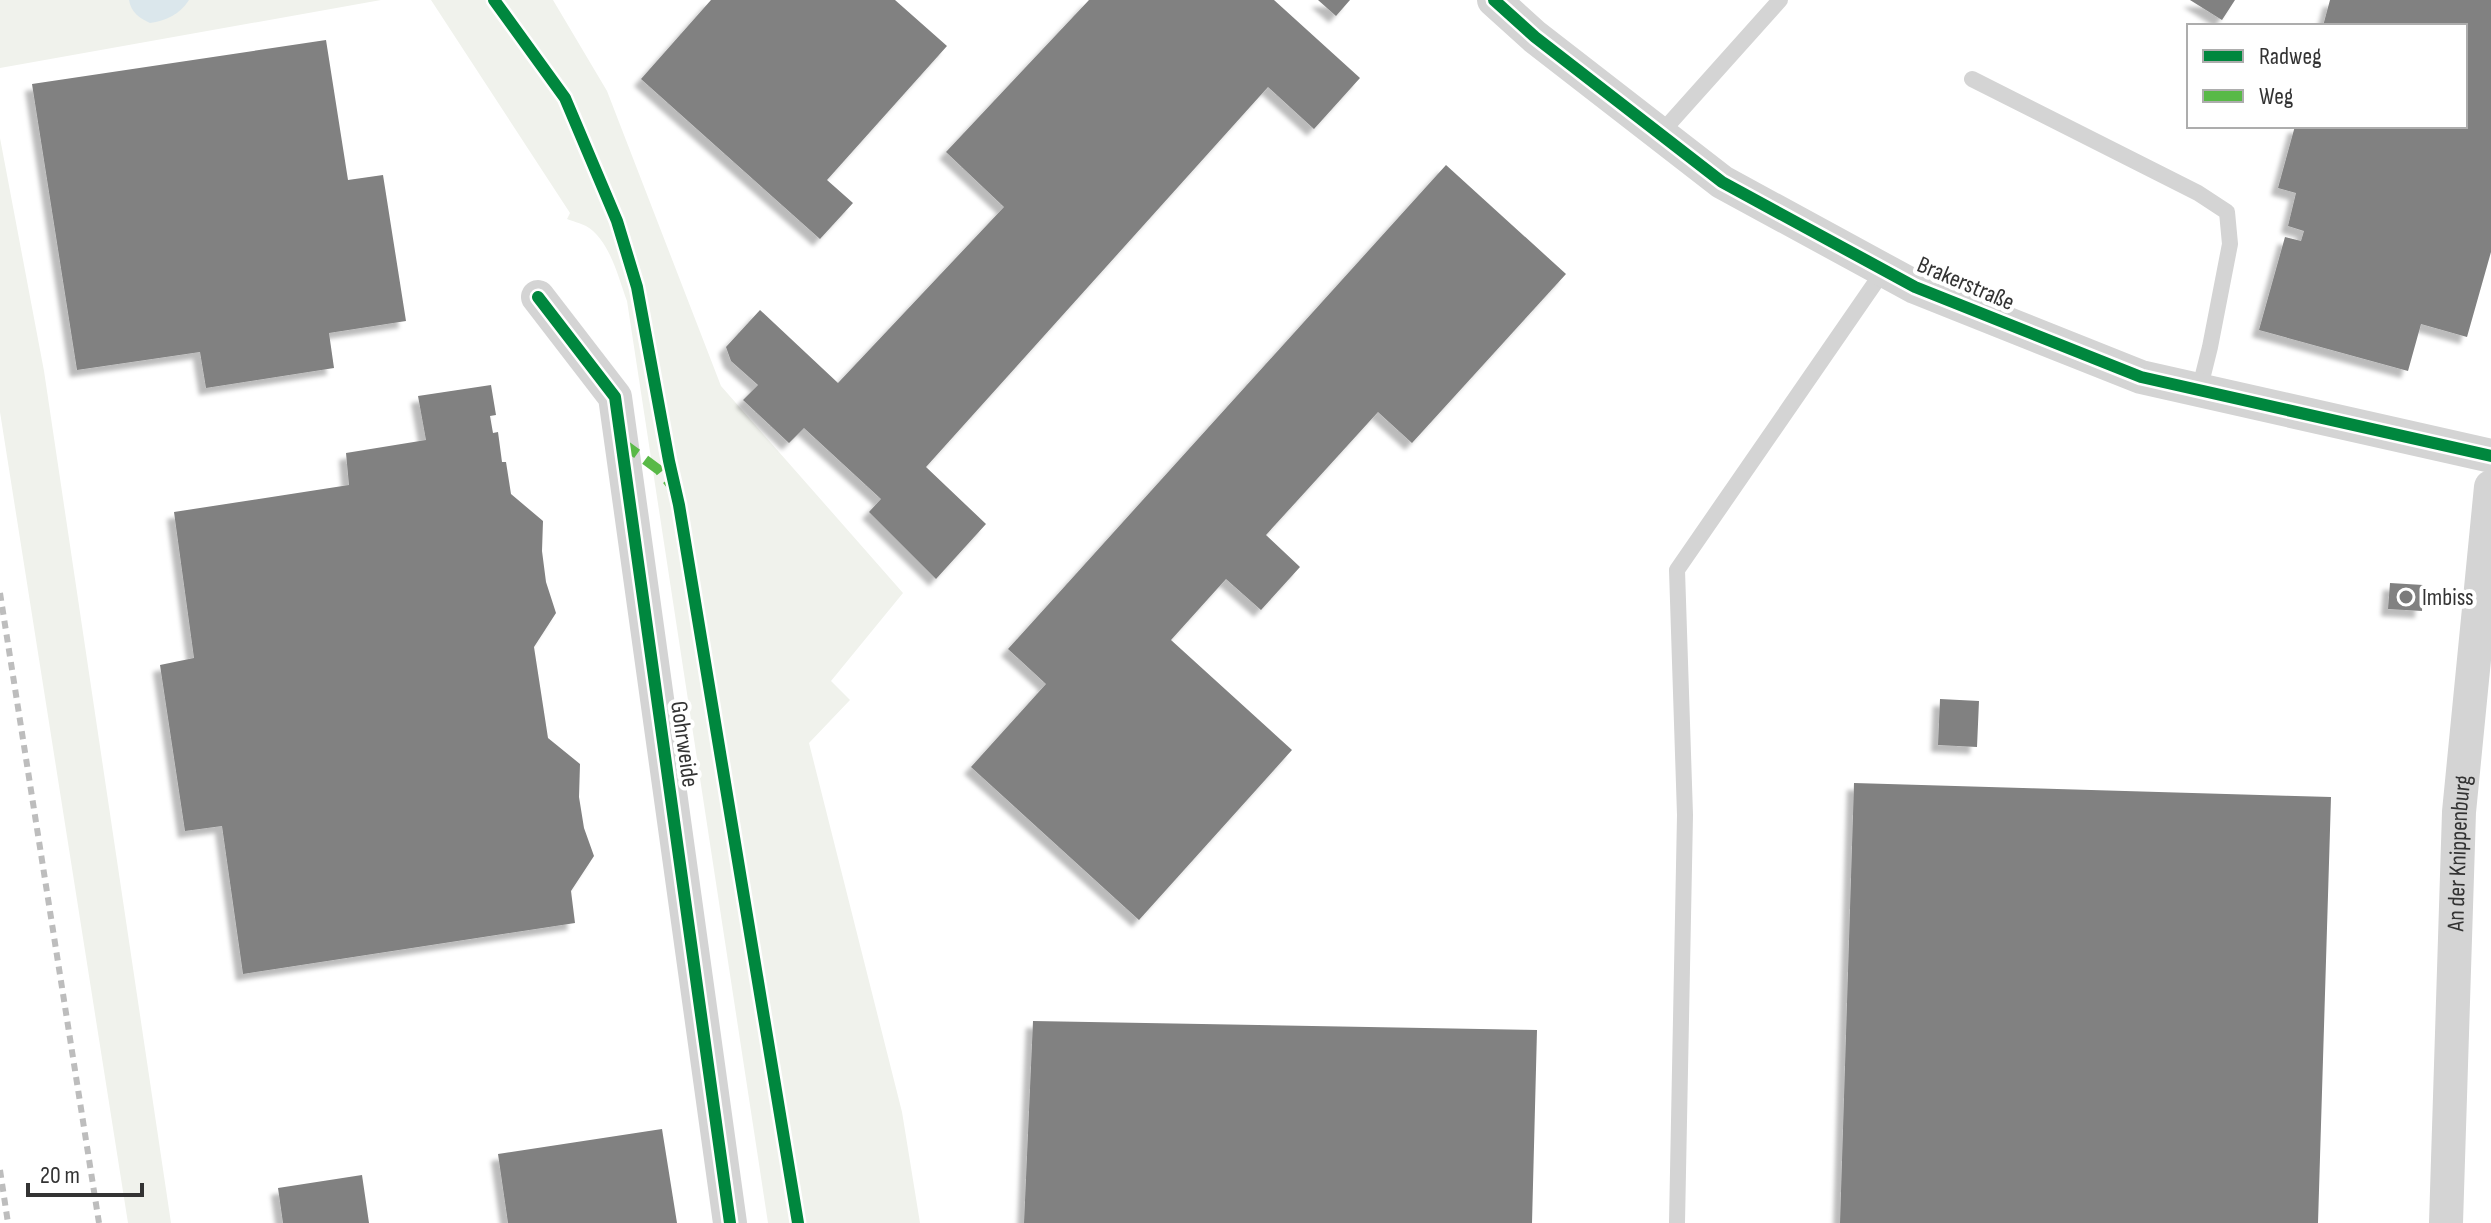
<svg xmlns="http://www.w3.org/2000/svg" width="2491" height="1223" viewBox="0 0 2491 1223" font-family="'Sofia Sans Condensed',sans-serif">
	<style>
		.green { fill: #f0f2ec }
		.water { fill: #dbe7ec }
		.building { fill: #818181; filter: url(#shadow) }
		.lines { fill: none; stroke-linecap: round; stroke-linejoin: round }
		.lane { stroke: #d4d4d4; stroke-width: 16 }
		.street { stroke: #d4d4d4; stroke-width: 34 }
		.rail { stroke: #bdbdbd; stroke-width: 6; stroke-dasharray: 8 6; stroke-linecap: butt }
		.quiet { stroke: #58b947; stroke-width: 10; stroke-dasharray: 20 10; stroke-linecap: butt }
		.cycleway-casing { stroke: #fff; stroke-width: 17 }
		.cycleway { stroke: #00873e; stroke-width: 12 }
		.poi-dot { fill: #7a7a7a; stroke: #fff; stroke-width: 3 }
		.labels { text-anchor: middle; stroke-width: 8; stroke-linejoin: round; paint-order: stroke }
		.street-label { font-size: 24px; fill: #333; stroke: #fff }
		.poi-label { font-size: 24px; fill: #333; stroke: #fff; text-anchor: start }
	</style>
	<defs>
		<filter id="shadow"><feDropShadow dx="-7" dy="7" stdDeviation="2" flood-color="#0004"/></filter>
	</defs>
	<rect width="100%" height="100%" fill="#fff"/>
	<path class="green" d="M0,0H381L0,68Z
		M431,0H553L607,91L721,386L903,593L831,681L850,700L809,743L902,1112L920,1223H768L627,301C618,277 610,240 586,226C580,223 572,221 567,219L570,213Z
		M0,138L44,371L171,1223H128L0,412Z"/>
	<path class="water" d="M129,0H189C180,14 166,21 150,23C139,18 131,12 129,0Z"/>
	<path class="building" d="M711,0H895L947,46L827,180L853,203L820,239L641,79Z
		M1089,0H1274L1360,78L1314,129L1268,87L926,467L986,524L936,579L869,512L881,499L804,428L789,443L743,400L758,385L731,361L726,347L760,310L838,383L1004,207L946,152Z
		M1318,0H1350L1336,16Z
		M2190,0H2235L2222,20Z
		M2330,0H2491V252L2467,337L2421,324L2408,371L2259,330L2285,237L2301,241L2304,231L2288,226L2296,193L2278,188L2295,126H2465V26H2323Z
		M326,40L348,180L383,175L406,321L329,333L334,368L206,388L200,352L77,370L32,84Z
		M1446,165L1566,274L1412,443L1378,412L1266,535L1300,567L1261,610L1226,579L1171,640L1292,750L1139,920L971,767L1046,684L1008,649Z
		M491,385L496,415L490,416L493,433L498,432L502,462H506L511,494L543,521L542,551L546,582L556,613L534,647L548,738L580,764L579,797L584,828L594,856L571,891L575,923L243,974L222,826L185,831L160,665L194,658L174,512L349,485L346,453L426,440L418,396Z
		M2390,583L2423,585L2422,611L2388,609Z
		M1940,699L1979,701L1977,747L1938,745Z
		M1854,783L2331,797L2318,1223H1840Z
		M1033,1021L1537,1030L1532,1223H1024Z
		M662,1129L677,1223H508L498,1154Z
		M362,1175L369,1223H283L278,1188Z"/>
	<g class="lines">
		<path class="lane" d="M1972,79L2198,193L2227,212L2230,244L2210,347L2199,391
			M1660,134L1780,0
			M1677,1223L1685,815L1677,570L1884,270"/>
		<g class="street">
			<path d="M1494,0L1535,37L1722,182L1915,287L2141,377L2491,456"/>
			<path d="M538,297L615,397L730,1223"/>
			<path id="s1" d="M2446,1223L2459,812L2491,487"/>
		</g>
		<path class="rail" d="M0,593L99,1223
			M0,1170L8,1223"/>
		<path class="quiet" d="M621,442L659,470L671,485"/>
		<defs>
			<path id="cycleway" d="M494,0L565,98L617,221L637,287L669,461L679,505L798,1223
				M1494,0L1535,37L1722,182L1915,287L2141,377L2491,456
				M538,297L615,397L730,1223"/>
		</defs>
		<use href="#cycleway" class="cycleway-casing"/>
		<use href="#cycleway" class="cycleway"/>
	</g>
	<circle class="poi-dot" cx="2406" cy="597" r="8"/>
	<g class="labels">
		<g class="street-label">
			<text transform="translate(1966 283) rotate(23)" y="8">Brakerstraße</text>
			<text transform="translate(685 744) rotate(82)" y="8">Gohrweide</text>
			<text dy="8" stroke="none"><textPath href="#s1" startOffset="370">An der Knippenburg</textPath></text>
		</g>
		<g class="poi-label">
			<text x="2422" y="605">Imbiss</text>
		</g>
	</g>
	<rect x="2187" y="24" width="280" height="104" fill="#ffffff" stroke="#adadad" stroke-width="2"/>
	<rect x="2203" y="50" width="40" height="12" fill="#00873e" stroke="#adadad" stroke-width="2"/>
	<text x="2259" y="64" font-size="24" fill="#333333">Radweg</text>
	<rect x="2203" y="90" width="40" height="12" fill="#58b947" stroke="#adadad" stroke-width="2"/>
	<text x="2259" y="104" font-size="24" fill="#333333">Weg</text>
	<path d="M28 1183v12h114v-12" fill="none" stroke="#333333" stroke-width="4"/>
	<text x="40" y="1183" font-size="24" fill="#333333" stroke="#ffffff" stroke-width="6" paint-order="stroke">20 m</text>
</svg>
